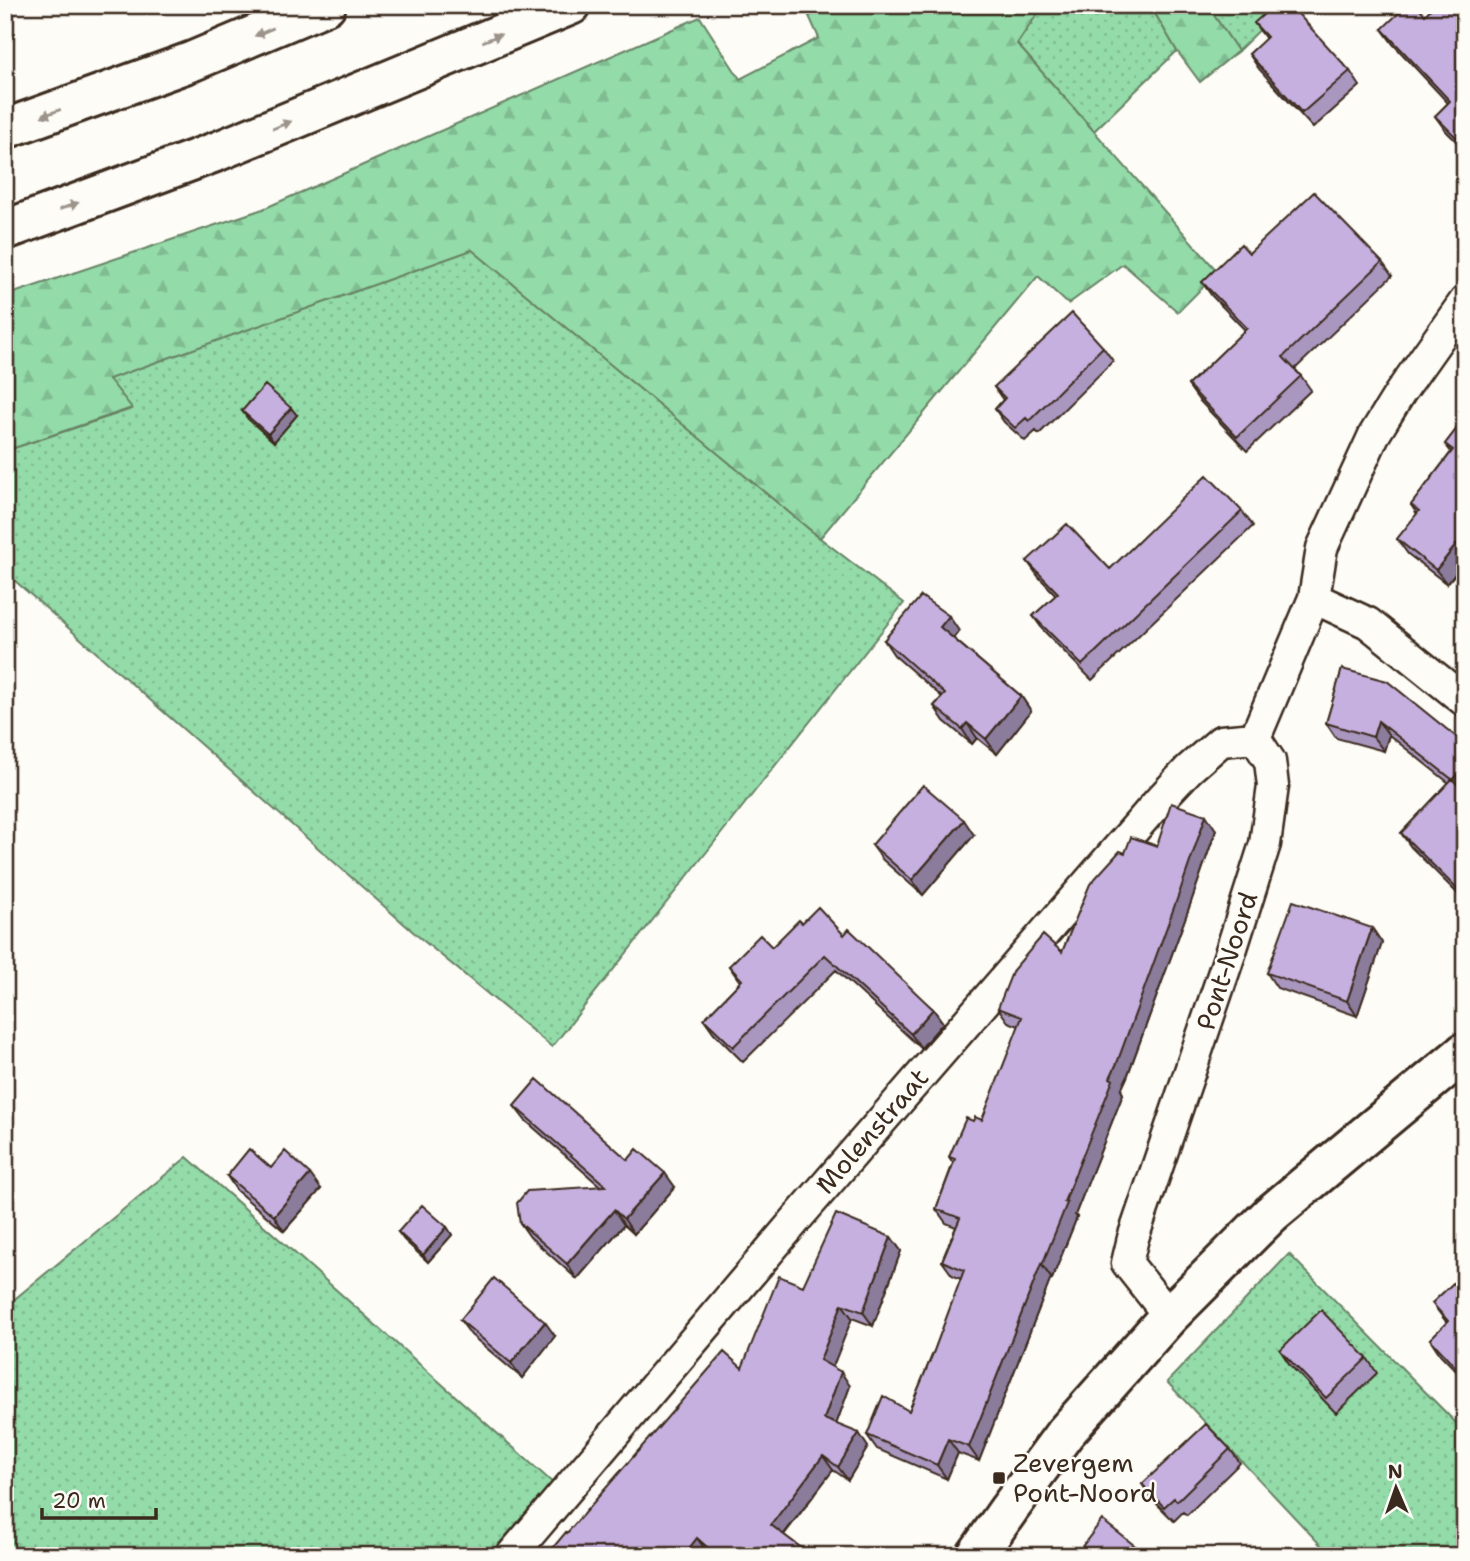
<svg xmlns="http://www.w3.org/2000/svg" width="1470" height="1561" viewBox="0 0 1470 1561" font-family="'Shantell Sans',sans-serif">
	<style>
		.grass { fill: url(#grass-dots); stroke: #678264; stroke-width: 2 }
		.forest { fill: url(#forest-firs); stroke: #678264; stroke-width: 2 }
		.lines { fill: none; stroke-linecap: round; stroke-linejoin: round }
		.street-casing { stroke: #3b2a1e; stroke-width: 35 }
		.secondary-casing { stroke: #3b2a1e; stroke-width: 44 }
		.highway-casing { stroke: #3b2a1e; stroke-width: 44 }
		.street { stroke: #fdfcf7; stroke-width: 30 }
		.secondary { stroke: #fdfcf7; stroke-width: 38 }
		.highway { stroke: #fdfcf7; stroke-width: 38 }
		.wall { fill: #aa97c0; stroke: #3b2a1e; stroke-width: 2 }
		.shaded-wall { fill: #8b7b9c; stroke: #3b2a1e; stroke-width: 2 }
		.building { fill: #c6b0df; stroke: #3b2a1e; stroke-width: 2 }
		.oneway { fill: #9c938a }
		.poi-dot { fill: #3b2a1e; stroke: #fdfcf7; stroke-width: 2.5 }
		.labels { text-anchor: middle; stroke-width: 5; stroke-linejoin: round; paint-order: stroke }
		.street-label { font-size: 26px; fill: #3b2a1e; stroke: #fdfcf7 }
		.poi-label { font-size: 26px; fill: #3b2a1e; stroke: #fdfcf7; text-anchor: start }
	</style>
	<defs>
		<pattern id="grass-dots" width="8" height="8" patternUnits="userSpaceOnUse" patternTransform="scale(1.75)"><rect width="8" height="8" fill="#93dba9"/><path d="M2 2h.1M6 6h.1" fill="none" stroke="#80bc91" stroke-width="1.8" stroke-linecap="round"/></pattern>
		<pattern id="forest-firs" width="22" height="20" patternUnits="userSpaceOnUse" patternTransform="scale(1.75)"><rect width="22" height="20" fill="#93dba9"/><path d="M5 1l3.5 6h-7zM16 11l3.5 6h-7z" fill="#80bc91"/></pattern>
	</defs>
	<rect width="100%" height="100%" fill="#fdfcf7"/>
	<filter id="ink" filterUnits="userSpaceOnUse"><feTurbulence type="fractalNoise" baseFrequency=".0143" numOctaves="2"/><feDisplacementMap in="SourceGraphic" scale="14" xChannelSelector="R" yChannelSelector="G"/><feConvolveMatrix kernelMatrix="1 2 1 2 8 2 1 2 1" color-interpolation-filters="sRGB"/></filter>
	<g filter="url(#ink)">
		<path class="grass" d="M1043,5H1150L1177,51L1094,131L1017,44Z
			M1207,5H1266L1274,16L1238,51Z
			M472,249L820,538L904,603L552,1047L419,937L5,572V532L14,524L5,515V451L132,409L108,379Z
			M187,1157L553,1483L488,1556H5V1307Z
			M1289,1254L1465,1432V1556H1331L1167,1382Z"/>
		<path class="forest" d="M833,5H1043L1017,44L1218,272L1178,312L1123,264L1068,304L1038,276L820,538L472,250L109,379L132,408L5,451V296L263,209L700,17L740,79L819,38L809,16Z
			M1150,5H1207L1238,51L1200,82L1177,51Z"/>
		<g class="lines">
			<defs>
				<path id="street" d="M1314,598L1368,623L1465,701
					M1255,738L1314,598L1322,548L1374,435L1400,393L1465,301
					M1169,1316L1127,1263L1133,1238L1230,954L1265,844L1273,786L1270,761L1255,738
					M511,1556L799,1216L1158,802L1189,769L1221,741L1255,738"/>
				<path id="secondary" d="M976,1556L1009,1509L1065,1433L1169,1316L1271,1214L1465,1052"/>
				<path id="highway" d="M5,129L193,61L326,5
					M5,230L218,151L571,5"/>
			</defs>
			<use href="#street" class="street-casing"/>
			<use href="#secondary" class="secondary-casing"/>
			<use href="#highway" class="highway-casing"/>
			<use href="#street" class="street"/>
			<use href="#secondary" class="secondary"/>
			<use href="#highway" class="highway"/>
		</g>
		<path class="wall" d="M1465,5V150L1446,131L1435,116L1448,103L1393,44L1382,29L1425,15Z
			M1254,23L1350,71L1360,86L1313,128L1259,69L1249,54L1266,39Z
			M1249,253L1382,262L1392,276L1295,369L1301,376L1311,390L1247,451L1198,399L1188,385L1245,330L1212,296L1202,282Z
			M1103,347L1113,361L1039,434L1036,431L1025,441L1004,422L995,409L1003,400L994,387Z
			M242,411L297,415L274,442L248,419Z
			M1465,418L1447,584L1408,554L1397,539L1417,514L1411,505L1451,452L1445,444Z
			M1242,511L1253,526L1092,680L1044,631L1033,616L1056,595L1038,576L1027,561L1110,569Z
			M959,631L953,638L1021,696L1031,711L997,754L977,738L972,744L944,721L934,706L942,697L894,655L884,640Z
			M1342,669L1465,744V901L1411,847L1401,833L1449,783L1389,735L1384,751L1336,738L1326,723Z
			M1216,830L1190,905L1127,1077L1121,1090L1123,1094L1075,1215L1077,1217L1052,1279L1051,1278L979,1461L958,1453L947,1479L877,1449L867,1435L909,1411L934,1351L961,1279L952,1275L942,1261L956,1227L946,1223L936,1209L953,1163L949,1157L973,1121L982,1120L1019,1026L1008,1022L998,1008L1062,952L1125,853L1157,846Z
			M974,835L923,895L883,860L872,845Z
			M802,923L844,935L933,1009L943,1023L921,1048L836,970L743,1062L714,1033L704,1019L740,982L729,966L772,947Z
			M1372,928L1382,943L1357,1016L1277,988L1267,973Z
			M514,1106L628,1160L675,1187L634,1234L624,1225L577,1279L530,1237L520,1223L600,1186L525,1120Z
			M271,1168L321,1189L284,1231L237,1191L227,1176Z
			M447,1227L452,1235L428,1262L404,1240L398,1232Z
			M891,1237L901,1251L873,1326L852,1318L832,1367L850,1386L836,1424L868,1447L848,1480L833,1470L784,1535L812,1556H711L707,1552L567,1533L742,1368L803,1286Z
			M1465,1272V1380L1440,1354L1430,1339L1447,1323L1432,1303Z
			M460,1320L555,1336L522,1378L471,1335Z
			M1280,1350L1367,1358L1377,1373L1336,1413L1290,1365Z
			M1230,1449L1240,1463L1187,1515L1183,1512L1174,1521L1151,1498L1142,1484Z"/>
		<path class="shaded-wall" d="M291,408L297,415L274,442L268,434Z
			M1465,534V562L1447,584L1436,570Z
			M949,616L959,631L950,642L940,627Z
			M1021,696L1031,711L997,754L986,739Z
			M1378,721L1389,735L1384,751L1373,737Z
			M967,723L977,738L972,744L962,729Z
			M1465,765V793L1453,780Z
			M1206,815L1216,830L1190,905L1127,1077L1121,1090L1123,1094L1075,1215L1077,1217L1052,1279L1042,1265Z
			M964,820L974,835L923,895L912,880Z
			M1372,928L1382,943L1357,1016L1347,1001Z
			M933,1009L943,1023L921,1048L911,1034Z
			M665,1173L675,1187L634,1234L624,1219Z
			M310,1174L321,1189L284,1231L274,1216Z
			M614,1210L624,1225L577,1279L567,1264Z
			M447,1227L452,1235L428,1262L423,1255Z
			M891,1237L901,1251L873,1326L863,1312Z
			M1041,1264L1051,1278L979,1461L969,1447Z
			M842,1304L852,1318L830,1374L820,1360Z
			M545,1322L555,1336L522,1378L511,1363Z
			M841,1372L850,1386L833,1433L824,1419Z
			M859,1433L868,1447L848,1480L838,1467Z
			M948,1439L958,1453L947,1479L937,1465Z
			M823,1456L833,1470L780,1539L771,1525Z
			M697,1538L707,1552L704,1556H683Z"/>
		<path class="building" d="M1274,5H1290L1350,71L1302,113L1249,54L1267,37L1254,23Z
			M1407,5H1417L1425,15L1434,5H1465V43L1458,49L1465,56V146L1435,116L1450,101L1382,29Z
			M1314,192L1382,262L1283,357L1301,376L1237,437L1188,385L1247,328L1202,282L1241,244L1249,253Z
			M1072,313L1103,347L1029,421L1026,418L1015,428L995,409L1005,398L994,387Z
			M265,385L291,408L268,434L242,411Z
			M1465,418V508L1461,514L1465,517V534L1436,570L1397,539L1419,511L1411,505L1453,450L1445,444Z
			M1207,475L1242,511L1082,665L1033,616L1058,593L1027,561L1067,524L1110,569Z
			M921,596L949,616L940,627L1021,696L986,739L967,723L962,729L934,706L945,694L884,640Z
			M1342,669L1387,681L1465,744V765L1453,780L1378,721L1373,737L1326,723Z
			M1452,779L1465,792V897L1401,833Z
			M923,785L964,820L912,880L872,845Z
			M1171,803L1206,815L1180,891L1117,1063L1110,1078L1113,1080L1064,1202L1067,1203L1042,1265L1041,1264L969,1447L948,1439L937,1465L867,1435L883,1396L909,1411L934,1351L964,1270L942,1261L960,1218L936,1209L955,1159L949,1157L966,1118L973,1121L975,1117L982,1120L1022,1017L998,1008L1013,970L1043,935L1062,952L1090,884L1120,851L1125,853L1131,837L1157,846Z
			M1293,901L1372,928L1347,1001L1267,973Z
			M818,907L844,935L849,929L933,1009L911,1034L825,955L733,1047L704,1019L742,980L729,966L760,935L772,947L799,920L802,923Z
			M537,1079L628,1160L637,1149L665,1173L624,1219L614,1210L567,1264L520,1223L517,1203L527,1191L606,1186L514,1106Z
			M249,1149L271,1168L285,1151L310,1174L274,1216L227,1176Z
			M422,1205L447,1227L423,1255L398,1232Z
			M836,1214L891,1237L863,1312L842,1304L820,1360L841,1372L824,1419L859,1433L838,1467L823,1456L771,1525L812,1556H717L697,1538L683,1556H546L566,1532L567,1533L724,1352L742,1368L779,1276L803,1286Z
			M1465,1272V1377L1430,1339L1448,1321L1432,1303Z
			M494,1278L545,1322L511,1363L460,1320Z
			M1321,1310L1367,1358L1326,1398L1280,1350Z
			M1206,1424L1230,1449L1177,1501L1174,1498L1164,1507L1142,1484Z
			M1102,1520L1148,1556H1075Z"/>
		<defs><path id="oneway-solid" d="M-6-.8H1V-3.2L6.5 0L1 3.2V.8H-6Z" transform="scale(1.75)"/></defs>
		<g class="oneway">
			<use href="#oneway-solid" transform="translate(264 32) rotate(157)"/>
			<use href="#oneway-solid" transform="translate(492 38) rotate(-22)"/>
			<use href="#oneway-solid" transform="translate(51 113) rotate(160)"/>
			<use href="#oneway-solid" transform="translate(282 125) rotate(-22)"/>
			<use href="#oneway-solid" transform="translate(69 206) rotate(-20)"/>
		</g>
	</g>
	<rect class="poi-dot" x="992" y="1471" width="14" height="14" rx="3.5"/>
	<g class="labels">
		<g class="street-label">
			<text transform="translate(1227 961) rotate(-72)" y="9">Pont-Noord</text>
			<text transform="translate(872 1131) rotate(-49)" y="9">Molenstraat</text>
		</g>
		<g class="poi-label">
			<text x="1013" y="1472">Zevergem<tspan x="1013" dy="30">Pont-Noord</tspan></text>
		</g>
	</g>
	<rect width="1470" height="1561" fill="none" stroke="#fdfcf7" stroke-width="28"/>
	<rect x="14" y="14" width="1442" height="1533" fill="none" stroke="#3b2a1e" stroke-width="2.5" filter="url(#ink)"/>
	<g transform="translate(1396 1488) rotate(358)" stroke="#fdfcf7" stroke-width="5" paint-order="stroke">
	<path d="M0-5L12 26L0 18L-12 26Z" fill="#3b2a1e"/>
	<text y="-10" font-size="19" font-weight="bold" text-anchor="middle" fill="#3b2a1e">N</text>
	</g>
	<path d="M42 1508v10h114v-10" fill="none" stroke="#3b2a1e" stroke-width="3.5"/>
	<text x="52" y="1508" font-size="21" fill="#3b2a1e" stroke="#fdfcf7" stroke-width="5" paint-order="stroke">20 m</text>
</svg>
